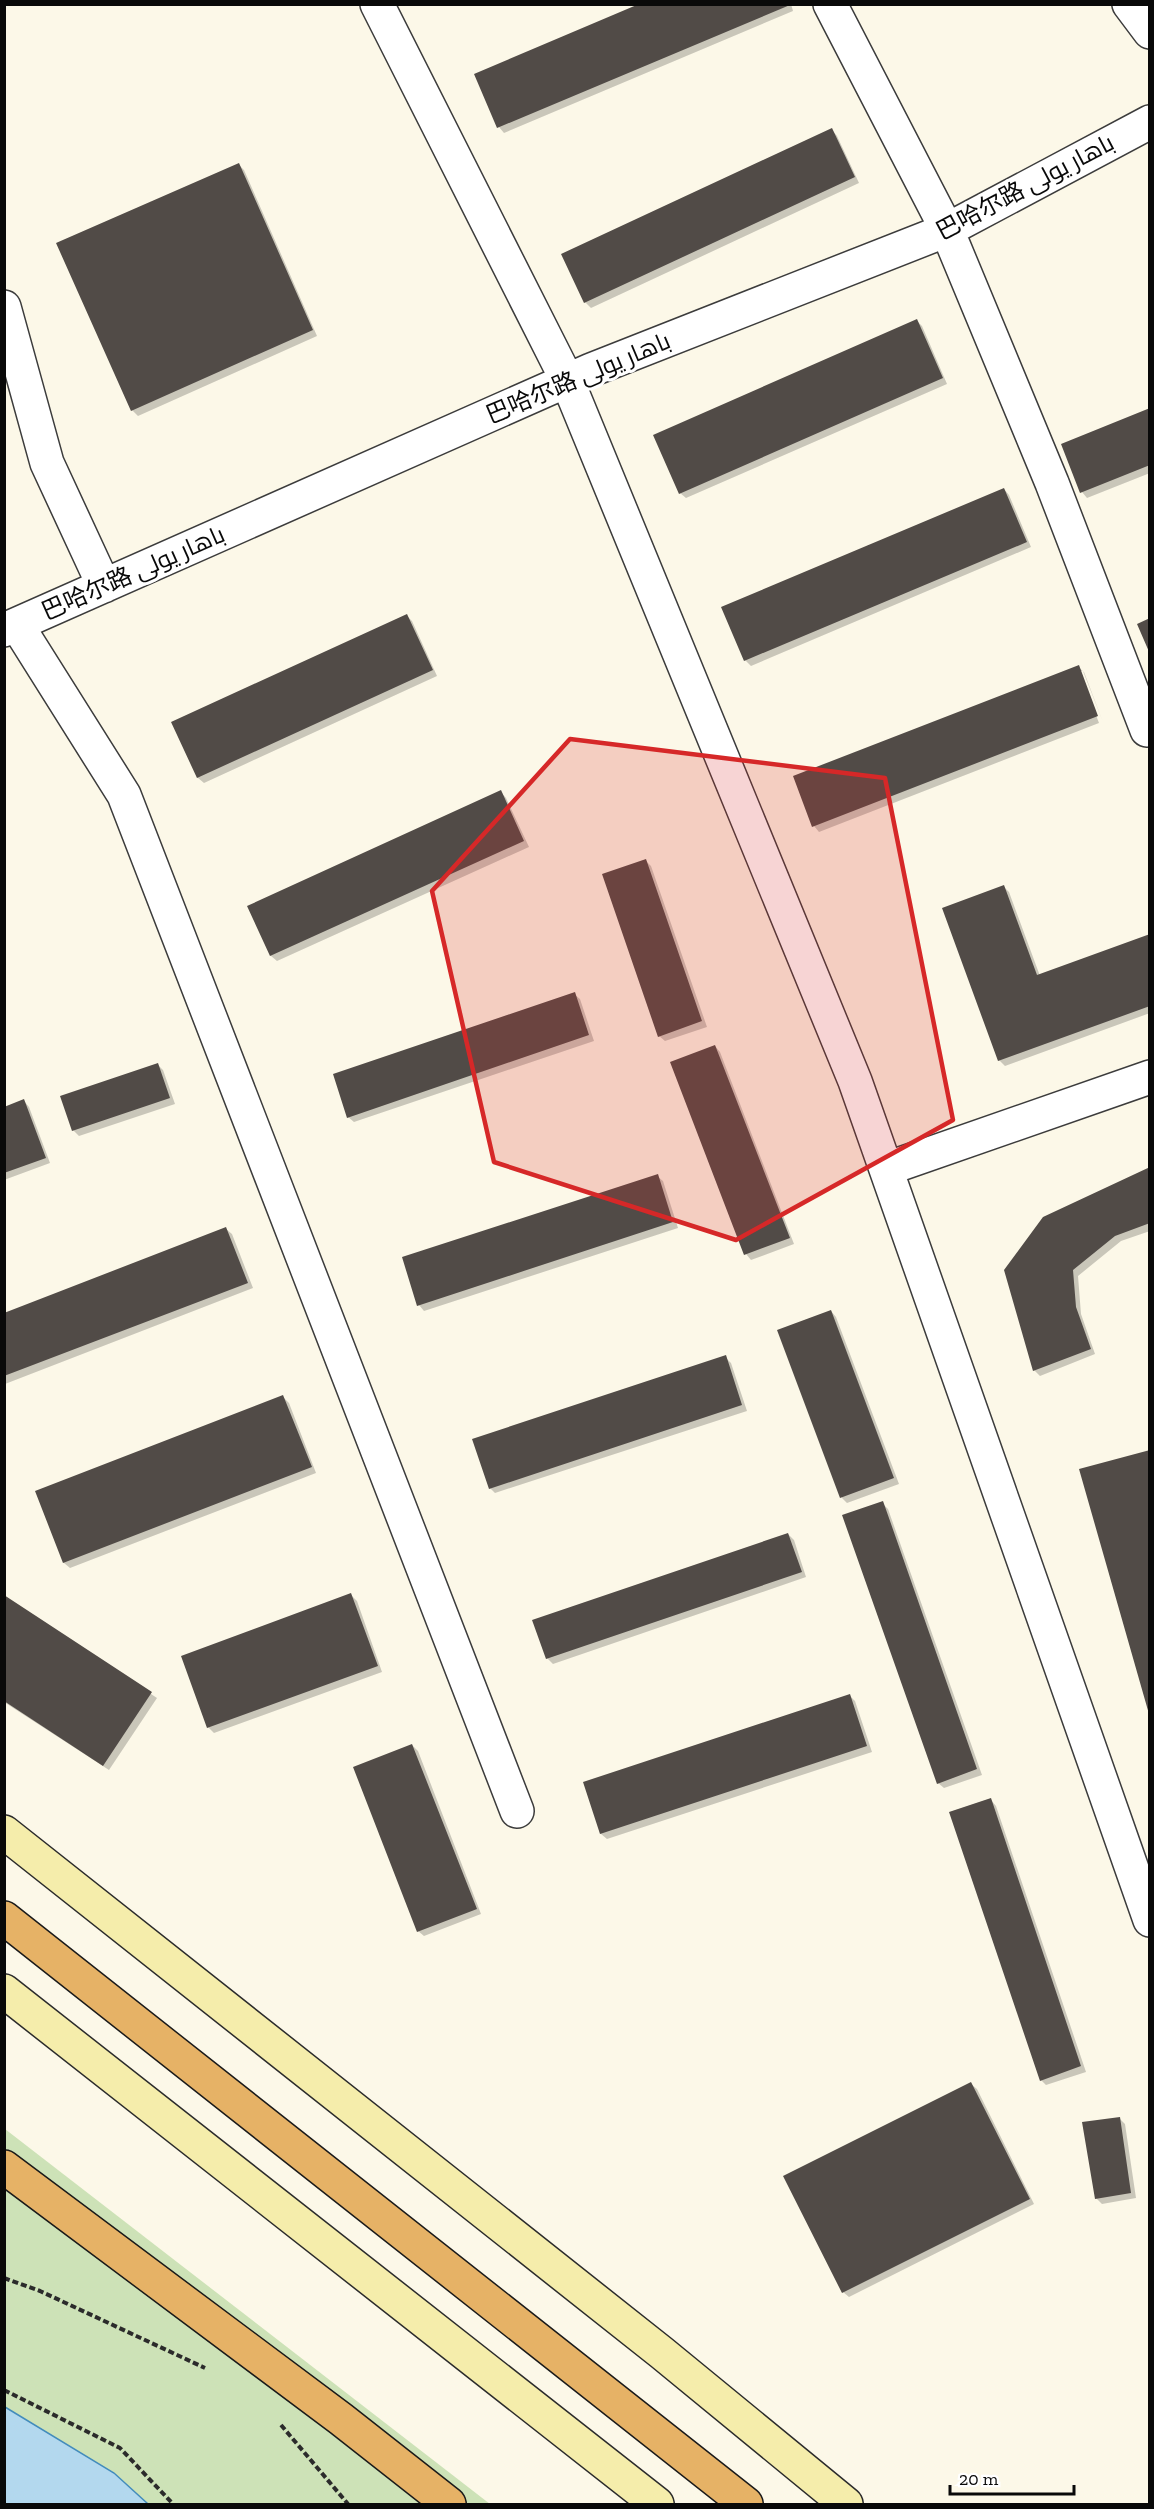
<svg xmlns="http://www.w3.org/2000/svg" width="1154" height="2509" viewBox="0 0 1154 2509" font-family="'Zilla Slab',Cairo,'Noto Sans SC',serif">
	<style>
		.green { fill: #cde2b7 }
		.water { fill: #b3d8ee; stroke: #438cbc; stroke-width: 1.5 }
		.shadow { fill: #0003 }
		.building { fill: #514b47 }
		.lines { fill: none; stroke-linecap: round; stroke-linejoin: round }
		.minor-casing { stroke: #3c3c3c; stroke-width: 36 }
		.secondary-casing { stroke: #2b2b2b; stroke-width: 36 }
		.trunk-casing { stroke: #1a1a1a; stroke-width: 36 }
		.path { stroke: #2b2b2b; stroke-width: 4; stroke-dasharray: 6 3; stroke-linecap: butt }
		.minor { stroke: #fff; stroke-width: 33 }
		.secondary { stroke: #f5edab; stroke-width: 33 }
		.trunk { stroke: #e6b266; stroke-width: 33 }
		.marked { fill: #d62828; fill-opacity: 0.2; stroke: #d62828; stroke-width: 4.5; stroke-linejoin: round }
		.labels { text-anchor: middle; stroke-width: 6; stroke-linejoin: round; paint-order: stroke }
		.street-label { font-size: 24px; fill: #090909; stroke: #fff }
	</style>
	<rect width="100%" height="100%" fill="#fcf8e8"/>
	<path class="green" d="M5,2129L490,2504H5Z"/>
	<path class="water" d="M5,2407L114,2473L148,2504H5Z"/>
	<path class="shadow" d="M643,4H791L793,11L504,133L499,127Z
		M832,130L837,136L859,183L591,308L585,302Z
		M238,164L244,170L317,336L138,416L132,410Z
		M917,321L922,326L947,384L686,498L680,493Z
		M1150,410V473L1087,498L1082,492Z
		M1004,489L1009,495L1031,547L751,666L745,660Z
		M407,616L412,621L437,676L204,783L198,778L173,723Z
		M1078,667L1084,672L1103,722L1083,671H1079L1099,723L819,832L814,826L795,777Z
		M501,792L506,798L529,847L277,961L271,956L249,906Z
		M645,860L651,866L707,1027L665,1041L659,1036Z
		M1004,887L1009,892L1040,976L1150,936V1013L1005,1066L999,1060Z
		M574,994L580,999L594,1041L354,1122L348,1117Z
		M715,1046L720,1052L794,1244L751,1260L746,1254L672,1063Z
		M158,1065L163,1070L175,1104L79,1136L73,1130Z
		M24,1101L29,1107L50,1163L4,1180V1108Z
		M1150,1168V1231L1121,1241L1078,1276L1081,1314L1095,1354L1040,1376L1034,1370L1044,1218Z
		M657,1176L663,1181L678,1228L424,1311L419,1305Z
		M226,1229L232,1234L253,1288L5,1384L4,1314Z
		M831,1311L836,1317L899,1484L847,1503L842,1498L779,1331Z
		M725,1357L731,1363L747,1411L495,1493L490,1488Z
		M283,1397L289,1403L316,1473L70,1568L64,1563L37,1492Z
		M882,1503L888,1509L982,1775L944,1788L938,1783Z
		M788,1534L794,1540L806,1577L553,1664L547,1658Z
		M351,1595L357,1601L382,1672L214,1733L208,1727Z
		M4,1596L157,1698L109,1770L4,1702Z
		M849,1695L855,1701L872,1752L607,1839L601,1834L585,1783Z
		M412,1745L418,1751L481,1914L424,1936L418,1931Z
		M991,1800L996,1806L1086,2072L1046,2085L1041,2080Z
		M971,2084L977,2089L1034,2204L849,2297L843,2292Z
		M1119,2118L1125,2124L1136,2198L1102,2204L1096,2198Z"/>
	<path class="building" d="M639,4L790,5L497,128L474,74Z
		M832,128L855,177L584,303L561,254Z
		M239,163L313,330L131,411L56,243Z
		M917,319L943,378L679,494L653,435Z
		M1150,408V465L1080,493L1061,444Z
		M1004,488L1027,542L744,661L721,607Z
		M407,614L433,670L197,778L171,722Z
		M1150,618V654L1137,624Z
		M1079,665L1098,716L812,827L793,776Z
		M501,790L524,841L270,956L247,906Z
		M646,859L702,1021L658,1037L602,874Z
		M1004,885L1037,975L1150,934V1006L998,1061L942,908Z
		M575,992L589,1035L347,1118L333,1074Z
		M715,1045L790,1238L744,1255L670,1062Z
		M158,1063L170,1098L72,1131L60,1096Z
		M24,1099L46,1158L4,1173V1107Z
		M1150,1167V1223L1115,1236L1073,1270L1076,1307L1091,1349L1033,1371L1004,1270L1043,1217Z
		M658,1174L673,1222L417,1306L402,1257Z
		M226,1227L248,1283L4,1376V1313Z
		M831,1310L894,1478L840,1498L777,1330Z
		M726,1355L742,1405L489,1489L472,1439Z
		M283,1395L312,1467L63,1563L35,1491Z
		M1150,1450V1714H1149L1079,1469Z
		M883,1501L977,1769L937,1784L842,1515Z
		M788,1533L802,1572L546,1659L532,1620Z
		M351,1593L378,1666L207,1728L181,1656Z
		M4,1595L152,1692L103,1766L4,1701Z
		M850,1694L867,1746L600,1834L583,1782Z
		M412,1744L477,1909L417,1932L353,1767Z
		M991,1798L1081,2066L1040,2081L949,1812Z
		M971,2082L1030,2199L842,2293L783,2176Z
		M1120,2117L1131,2193L1095,2199L1082,2122Z"/>
	<g class="lines">
		<defs>
			<path id="minor" d="M377,4L567,380L855,1081L1150,1920
				M830,4L947,230L1052,483L1147,730
				M1129,4L1150,32
				M4,307L47,463L104,586
				M17,625L124,795L517,1811
				M4,630L591,370L947,230L1150,122
				M886,1169L1150,1077"/>
			<path id="secondary" d="M4,1832L662,2353L846,2504
				M4,1991L657,2504"/>
			<path id="trunk" d="M4,1918L746,2504
				M4,2167L341,2419L449,2504"/>
		</defs>
		<use href="#minor" class="minor-casing"/>
		<use href="#secondary" class="secondary-casing"/>
		<use href="#trunk" class="trunk-casing"/>
		<path class="path" d="M4,2278L40,2291L205,2368
			M4,2390L120,2448L173,2504
			M281,2425L348,2504"/>
		<use href="#minor" class="minor"/>
		<use href="#secondary" class="secondary"/>
		<use href="#trunk" class="trunk"/>
	</g>
	<path class="marked" d="M570,739L885,778L953,1120L736,1240L494,1162L432,891Z"/>
	<g class="labels">
		<g class="street-label">
			<text transform="translate(1025 187) rotate(-28)" y="8">巴哈尔路 باھار يولى</text>
			<text transform="translate(578 378) rotate(-23)" y="8">巴哈尔路 باھار يولى</text>
			<text transform="translate(133 573) rotate(-24)" y="8">巴哈尔路 باھار يولى</text>
		</g>
	</g>
	<rect width="1154" height="2509" fill="none" stroke="#090909" stroke-width="12"/>
	<path d="M950 2485v9h124v-9" fill="none" stroke="#090909" stroke-width="3"/>
	<text x="959" y="2485" font-size="18" fill="#090909" stroke="#ffffff" stroke-width="4.5" paint-order="stroke">20 m</text>
</svg>
